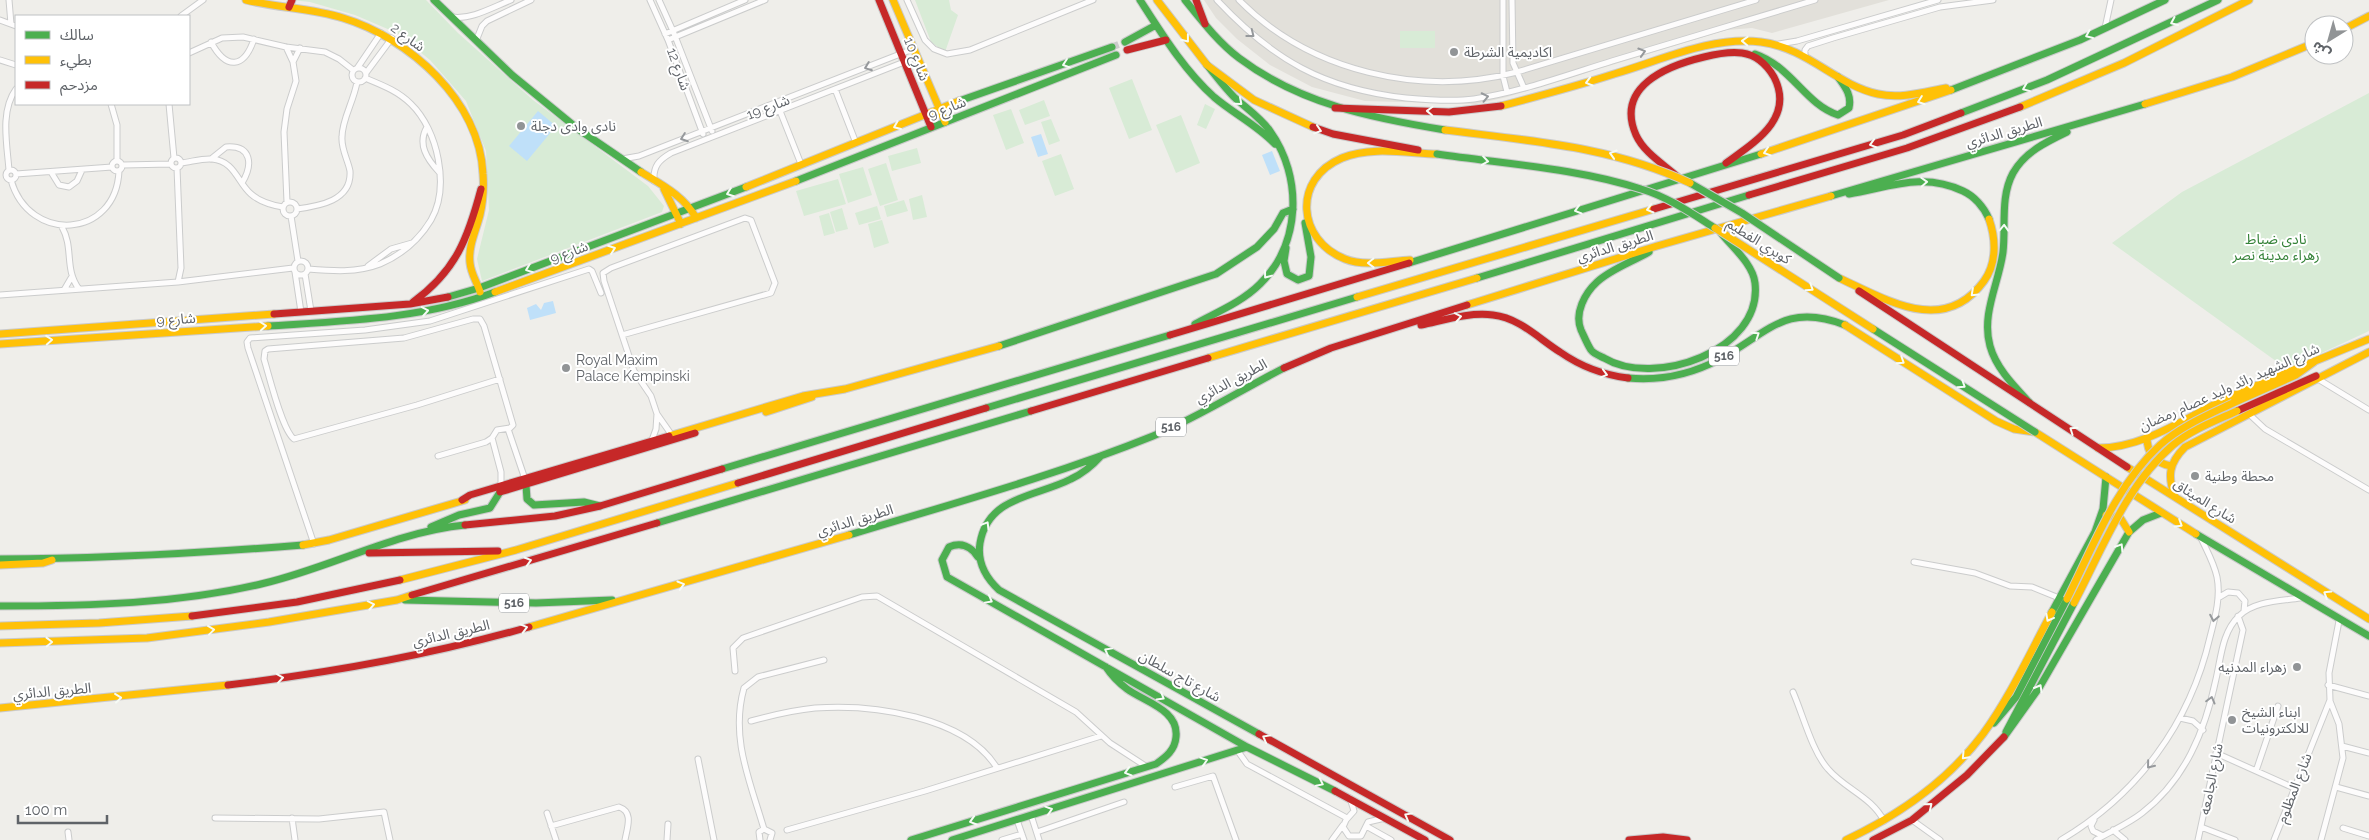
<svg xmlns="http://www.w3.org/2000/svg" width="2369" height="840" viewBox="0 0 2369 840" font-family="Raleway,'Noto Sans Arabic',sans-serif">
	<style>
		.education { fill: #e2e0da }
		.green { fill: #d8ebd6 }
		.water { fill: #bfe0f9 }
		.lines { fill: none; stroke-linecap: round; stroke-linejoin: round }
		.secondary-tunnel { stroke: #cbcbca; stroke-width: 7; stroke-dasharray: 7 3.5; stroke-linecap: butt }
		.street-casing { stroke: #cbcccc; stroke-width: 7 }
		.fast-casing { stroke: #cacacb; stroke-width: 9 }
		.slow-casing { stroke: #cacacb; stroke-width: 9 }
		.jam-casing { stroke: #cacacb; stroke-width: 9 }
		.street { stroke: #fdfcfc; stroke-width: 5 }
		.fast { stroke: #4caf50; stroke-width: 7 }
		.slow { stroke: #ffc107; stroke-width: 7 }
		.jam { stroke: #c62828; stroke-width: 7 }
		.fast-bridge-casing { stroke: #cacacb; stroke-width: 9; stroke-linecap: butt }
		.slow-bridge-casing { stroke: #cacacb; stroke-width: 9; stroke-linecap: butt }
		.fast-bridge { stroke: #4caf50; stroke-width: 7 }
		.slow-bridge { stroke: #ffc107; stroke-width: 7 }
		.oneway { stroke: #f6fbf6 }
		.oneway2 { stroke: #96999c }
		.poi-dot { fill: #919496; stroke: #fff; stroke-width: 2 }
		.labels { text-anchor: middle; stroke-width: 4; stroke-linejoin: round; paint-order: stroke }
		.shield { fill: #fff; stroke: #8f9295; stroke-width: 1 }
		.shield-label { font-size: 12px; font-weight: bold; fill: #5f6368 }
		.street-label { font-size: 14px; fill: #5f6368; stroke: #fff }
		.poi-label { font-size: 14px; fill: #5f6368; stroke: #fff; text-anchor: start }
		.park-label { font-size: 14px; fill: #348238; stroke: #fff }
	</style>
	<rect width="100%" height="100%" fill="#efeeea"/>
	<path class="education" d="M1204,0H1889L1772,33L1752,28L1727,30L1507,97L1476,104L1365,101L1312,87L1270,65L1237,39L1216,18Z"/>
	<path class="green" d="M292,0H426L458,33L533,100L648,186L664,206L662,212L482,281L477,259L489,210L486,151L466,101L430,60L397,33L355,15L310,2Z
		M915,0H949L951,10L958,15L945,52L931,42Z
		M1400,31H1435V48H1400Z
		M1132,79L1152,130L1129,139L1109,88Z
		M2369,93V331L2287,369L2112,243L2182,192Z
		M1044,100L1050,116L1025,125L1019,110Z
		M1205,104L1215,109L1206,129L1197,125Z
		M1011,109L1024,143L1006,150L993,115Z
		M1181,115L1200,163L1176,173L1156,125Z
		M1051,119L1060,141L1049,145L1041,122Z
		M917,148L921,163L892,171L888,156Z
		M1061,154L1074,189L1055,196L1042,161Z
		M886,163L898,200L880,206L868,169Z
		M863,167L872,195L848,203L839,174Z
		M838,179L846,204L804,216L796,191Z
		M922,195L927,217L913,220L909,199Z
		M904,200L908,211L887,217L884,206Z
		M877,206L881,219L859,225L855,213Z
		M842,208L848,229L836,232L830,212Z
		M829,213L835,233L824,236L819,216Z
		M882,220L889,243L874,248L868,224Z"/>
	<path class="water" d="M538,111L556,126L527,161L509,146Z
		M1041,134L1048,154L1038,157L1031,137Z
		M1272,151L1280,171L1270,175L1262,155Z
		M553,301L556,313L530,320L527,308L536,304L541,310L544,303Z"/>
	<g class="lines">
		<path class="secondary-tunnel" d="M1112,47L1125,42"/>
		<defs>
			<path id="street" d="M9,0L11,24
				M650,0L668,40L703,134
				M659,0L673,31L712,131
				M907,0L925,40L934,49L947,54L970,50L1093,0
				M1217,0C1273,60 1324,89 1406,98C1428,100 1452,102 1474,99C1521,92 1567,75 1612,61C1680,41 1747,20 1815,0
				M1239,0C1310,72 1421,97 1517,72L1756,0
				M1503,0V76L1507,92
				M1512,0L1513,63L1524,88
				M181,16L203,0
				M452,17C471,20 493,7 511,0
				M0,20L16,26
				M2105,28L2111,0
				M665,34L745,0
				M668,40L765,0
				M476,41L482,26L487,21L531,0
				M211,42C226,70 244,69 254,39
				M1779,44L1797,41L1938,0
				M286,47L293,62L296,81L287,109L284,132L287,202
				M189,53L222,38L243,37L286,47L325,52L339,59L353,70
				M1805,56V50L1808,46L1833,38L1940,7L1993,0
				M0,60L16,65
				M293,62L300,48
				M358,67L381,33
				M352 75a7 7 0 1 1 14 0a7 7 0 1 1-14 0Z
				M366,73L392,38
				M835,89L856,143
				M111,104L117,125V161
				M169,104L174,158
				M780,111L801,164
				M427,127C417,144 427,159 439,172
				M171 163a5 5 0 1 1 10 0a5 5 0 1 1-10 0Z
				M211,159L226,147C252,145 253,165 242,183
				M622,159L639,156L913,49
				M112 166a5 5 0 1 1 10 0a5 5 0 1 1-10 0Z
				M181,163C191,162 202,158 212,159C235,161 237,182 251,194C260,202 271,205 283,207
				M123,165L171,164
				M177,168L181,268L178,282
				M6 175a5 5 0 1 1 10 0a5 5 0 1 1-10 0Z
				M9,170C7,144 0,111 16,89
				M51,172L59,185L69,187L77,181L82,170
				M16,174L112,167
				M11,180C29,244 116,239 119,171
				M654,181C653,166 659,160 671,153L917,57
				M283 209a7 7 0 1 1 14 0a7 7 0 1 1-14 0Z
				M297,209C319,206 352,201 350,171C348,160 341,149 342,137C342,119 354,101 357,82
				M291,216L298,261
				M62,227C74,248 64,269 79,289
				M294 268a7 7 0 1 1 14 0a7 7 0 1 1-14 0Z
				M368,266L391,249L412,243
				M308,269C332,271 357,273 380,264C401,255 419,240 431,220C450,187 438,130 411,104C398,91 382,85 365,78
				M295,272L301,312
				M305,274L311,311
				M64,290L71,278
				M0,295L178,282L293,268
				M622,335L771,293L775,283L751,220L745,218L611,268L603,273L604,281L634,371L651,396L657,414L671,434
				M2318,379L2369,410
				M2249,414L2265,429L2369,490
				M508,429L526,482
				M492,438L501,472V487
				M652,440L656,429L657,414
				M438,456L486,442L492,438L497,430L510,428L513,425L484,326L480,319H473L404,338L268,349L265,351L264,359C269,375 282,430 294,439L417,405L500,379
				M314,544L248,348L247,342L250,338L365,330L430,321L589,269L592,271L601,293
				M1914,562L1975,573L2010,586L2032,587L2059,598
				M2218,598L2228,592L2238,593L2245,601L2244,611
				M735,671L733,648L743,638L862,597L877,596L1076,712L1110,743L1147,767
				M2328,685L2369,696
				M1793,692C1803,715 1812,751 1828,769C1845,789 1872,797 1884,821
				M2180,718L2193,721L2203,730
				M751,721C773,715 794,710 815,708C872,704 965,716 997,768
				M2342,746L2369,753
				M1237,750L1247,764L1347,818
				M2216,753L2294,788
				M698,759L714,840
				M2256,771L2278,706
				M1175,787L1213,776L1236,840
				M2336,787L2369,796
				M1350,798L1354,811L1346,820L1343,827L1349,836H1361L1368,822L1385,818
				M547,813L556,840
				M1031,815L1039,840
				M215,818L319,819L384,812L390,840
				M292,818L295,840
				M1017,820L1024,840
				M1912,820L1940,840
				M2094,820L2091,826L2093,831L2103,836
				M551,826L619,807C634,812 627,828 625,840
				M1366,826L1391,840
				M2201,827L2235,840
				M2343,828L2369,836
				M764,829C750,781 730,738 744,688L758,677L824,660
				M787,830L925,791L1101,736
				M2113,830L2125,840
				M68,832L69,840
				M1037,832L1124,802
				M667,840L668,824
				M760,840L759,832L764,829L772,833L770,840
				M1002,840L1022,834
				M1332,840L1343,825
				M2061,840C2137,795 2190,724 2210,637C2215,618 2221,597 2217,577C2214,563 2207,551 2201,538
				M2096,840C2111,831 2128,824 2142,813C2185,780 2205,731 2216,679C2221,658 2222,632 2239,616C2254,601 2280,601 2300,598
				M2198,840L2243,630L2238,616
				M2274,840L2330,700L2329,673L2339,621
				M2321,840L2343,758L2339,724L2330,701"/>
			<path id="fast" d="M434,0L512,75L578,129L641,172
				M1140,0C1162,34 1184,70 1214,97C1234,114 1257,125 1275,144
				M1185,0C1202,21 1218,42 1239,58C1300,104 1372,118 1445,130
				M1125,42L1156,25
				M1755,54C1792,67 1805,104 1838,115L1849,108C1852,95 1845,87 1838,77
				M1951,90L2080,40L2165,0
				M959,101L1112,47
				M1961,113L2047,80L2218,0
				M796,181L1116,55
				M1849,194C1890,187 1923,172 1963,191C1974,196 1984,207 1989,219
				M1831,196L2145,104
				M1286,248L1284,261L1287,274L1298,280L1309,276L1311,257L1305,223
				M1649,252C1632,262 1611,269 1597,282C1585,293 1574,313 1581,330C1584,336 1587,344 1591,350C1594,354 1600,356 1604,358C1654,388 1763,351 1755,283C1753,264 1732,247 1721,233
				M1409,263L1761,154
				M1477,278L1749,195
				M448,297L479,288L746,187
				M1195,324C1217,312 1242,302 1260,284C1301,244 1303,177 1270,131C1260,117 1246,108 1234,97C1224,87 1216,76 1207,65
				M268,326C344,321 423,319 495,292
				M999,346L1216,274L1257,247L1274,229L1283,213L1293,209
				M1628,378C1660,381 1692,374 1720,359C1768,333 1785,302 1845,325
				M2029,402C2014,386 1996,368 1990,346C1981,314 1999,283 2003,252C2006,226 2000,197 2013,173C2025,152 2046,142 2067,132
				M986,408L1357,297
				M1101,456C1092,466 1084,473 1071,479C1036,497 988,496 980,543C977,562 985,577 999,590L1259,734
				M722,469L1170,335
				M526,485L527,499L534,505L584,502L600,506
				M657,523L1031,411
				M431,527L459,515L490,508L500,492
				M2196,534L2369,636
				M849,535C951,504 1054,476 1153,436C1197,418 1241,390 1284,368
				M978,557C971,546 961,542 949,547L942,560L947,577L1247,747L1335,791
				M0,559C101,559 202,553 303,545
				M405,600L536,603L612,600
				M0,606C89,606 178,604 265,583C332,567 395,532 465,525
				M2052,612L2095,532L2103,509L2106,477
				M1994,723L2016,697L2067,599
				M2006,732L2074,603
				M2004,737L2039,688L2129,532L2143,520L2161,513
				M911,840L1156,764C1166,757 1175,750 1176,737C1179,710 1145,702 1127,689C1119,683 1112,676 1106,667
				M952,840L1247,747"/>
			<path id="slow" d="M246,0C278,8 312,8 343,18C409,38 480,101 483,174C484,187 483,202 480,215C476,231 468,246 470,263C471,274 477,282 480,292
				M893,0L945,122
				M1157,0L1207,65L1254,100L1313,127
				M2344,29L2369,16
				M2145,104L2232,77L2314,43
				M1501,106C1539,96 1577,86 1614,74C1662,60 1711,36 1761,42C1808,48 1836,85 1878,94C1901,99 1924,92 1946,88
				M2020,107L2124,63L2249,0
				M1761,154L1951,90
				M641,172C662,185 684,196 696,218
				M746,187L959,101
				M664,189L681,224
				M1410,260C1389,261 1365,267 1345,259C1297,240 1292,179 1342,158C1370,146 1407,153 1437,154
				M1839,278C1887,300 1944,336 1984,281C1997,263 1996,239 1989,219
				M495,292L796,181
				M1357,297L1654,209
				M1467,305L1657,246L1831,196
				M1845,325L1996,421L2014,429L2035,432
				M0,334L274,314
				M0,344L268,326
				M1208,358L1477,278
				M2233,403L2296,375L2314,362
				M766,412L812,397
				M2035,432L2196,534
				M669,436L803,396L845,389L999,346
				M2147,437C2147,453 2155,463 2171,466
				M2098,448C2146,448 2189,415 2232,396C2277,376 2323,358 2369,339
				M2127,467L2369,619
				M2175,497C2167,476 2169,463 2185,447L2369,352
				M2106,515L2121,519L2129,532
				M303,545L329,540L465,500
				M0,565L43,563L52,560
				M400,580L516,550L738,483
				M0,626L99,623L192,616
				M529,627L849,535
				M0,643L147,638L269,622L397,600L412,595
				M0,708L228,685
				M1846,840C1899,815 1947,782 1983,734C2010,697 2030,653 2052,612"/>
			<path id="jam" d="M879,0L931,127
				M1196,0L1205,24
				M289,7L292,0
				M1127,50L1166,40
				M1335,108L1449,112L1501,106
				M1313,127L1333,134L1418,150
				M1679,178C1665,165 1644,153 1636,135C1615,87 1666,66 1704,57C1716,54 1729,51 1742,53C1756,55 1767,65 1774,77C1795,118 1755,142 1726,163
				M1749,195L1907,148L2020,107
				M1654,209L1903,135L1961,113
				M1859,291L2127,467
				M413,302C456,271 468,238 481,189
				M274,314L410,304L448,297
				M1421,325C1445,320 1469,312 1493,315C1520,318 1539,339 1560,352C1580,366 1604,375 1628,378
				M1170,335L1409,263
				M1284,368L1331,348L1467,305
				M1031,411L1208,358
				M2237,411L2316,376
				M738,483L986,408
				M500,492L695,433
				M462,500L470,495L669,436
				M465,525L555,516L600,506L722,469
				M369,553L498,551
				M412,595L657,523
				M192,616L297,602L400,580
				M228,685C330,673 430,655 529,627
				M1259,734L1450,840
				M1335,791L1425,840
				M1629,840L1663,837L1687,840
				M1873,840L1912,820L1967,775L2004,737"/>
		</defs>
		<use href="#street" class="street-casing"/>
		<use href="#fast" class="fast-casing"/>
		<use href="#slow" class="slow-casing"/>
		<use href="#jam" class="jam-casing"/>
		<use href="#street" class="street"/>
		<use href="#fast" class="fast"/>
		<use href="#slow" class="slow"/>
		<use href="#jam" class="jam"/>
		<defs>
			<path id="fast-bridge" d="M1437,154C1504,164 1577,168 1641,189C1668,197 1691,213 1715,228
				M1690,183L1742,213L1839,278
				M1873,329L2035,432"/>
			<path id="slow-bridge" d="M1445,130C1531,141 1610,146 1690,183
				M1715,228L1873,329
				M2067,599C2093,547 2116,485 2160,445C2181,426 2208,415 2233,403
				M2074,603C2102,550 2126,485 2173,445C2191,430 2215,421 2237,411"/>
		</defs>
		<use href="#fast-bridge" class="fast-bridge-casing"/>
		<use href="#slow-bridge" class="slow-bridge-casing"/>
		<use href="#fast-bridge" class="fast-bridge"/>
		<use href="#slow-bridge" class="slow-bridge"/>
	</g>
	<defs><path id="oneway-chevron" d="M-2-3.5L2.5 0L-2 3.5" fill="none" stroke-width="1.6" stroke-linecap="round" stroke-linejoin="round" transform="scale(1.25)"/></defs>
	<g class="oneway">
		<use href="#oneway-chevron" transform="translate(2174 22) rotate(156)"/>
		<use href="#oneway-chevron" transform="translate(2089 35) rotate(156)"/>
		<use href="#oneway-chevron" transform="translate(1186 39) rotate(52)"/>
		<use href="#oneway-chevron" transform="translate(1745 41) rotate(-178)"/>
		<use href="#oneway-chevron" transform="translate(1066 64) rotate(161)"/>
		<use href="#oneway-chevron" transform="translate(1589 82) rotate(164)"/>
		<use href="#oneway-chevron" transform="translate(2026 88) rotate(158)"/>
		<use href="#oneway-chevron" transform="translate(1921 101) rotate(160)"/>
		<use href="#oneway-chevron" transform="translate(1239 102) rotate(41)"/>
		<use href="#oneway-chevron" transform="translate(1430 111) rotate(-178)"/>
		<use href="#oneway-chevron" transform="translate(897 126) rotate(157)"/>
		<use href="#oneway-chevron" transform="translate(1318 130) rotate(18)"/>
		<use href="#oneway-chevron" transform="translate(1873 144) rotate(164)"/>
		<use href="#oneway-chevron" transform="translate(1767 152) rotate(162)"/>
		<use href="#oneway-chevron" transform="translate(1613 154) rotate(-163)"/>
		<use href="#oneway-chevron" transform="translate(1485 161) rotate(8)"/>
		<use href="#oneway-chevron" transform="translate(1924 182) rotate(-3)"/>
		<use href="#oneway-chevron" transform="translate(730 193) rotate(160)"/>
		<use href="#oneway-chevron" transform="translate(1650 209) rotate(164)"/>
		<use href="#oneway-chevron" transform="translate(1578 210) rotate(164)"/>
		<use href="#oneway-chevron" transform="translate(2004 228) rotate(-88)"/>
		<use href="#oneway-chevron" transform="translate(612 249) rotate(-20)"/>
		<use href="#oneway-chevron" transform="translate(1371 263) rotate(179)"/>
		<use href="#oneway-chevron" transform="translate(529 269) rotate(159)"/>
		<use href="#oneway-chevron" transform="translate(1267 275) rotate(127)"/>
		<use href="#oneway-chevron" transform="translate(1810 288) rotate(33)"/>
		<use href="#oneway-chevron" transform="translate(1974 293) rotate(137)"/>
		<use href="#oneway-chevron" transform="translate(425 311) rotate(-10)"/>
		<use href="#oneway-chevron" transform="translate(1458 317) rotate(-11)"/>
		<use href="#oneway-chevron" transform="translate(263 326) rotate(-4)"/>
		<use href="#oneway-chevron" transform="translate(1756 335) rotate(-34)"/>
		<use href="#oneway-chevron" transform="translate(49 340) rotate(-4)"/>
		<use href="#oneway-chevron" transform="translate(1901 361) rotate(33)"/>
		<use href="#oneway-chevron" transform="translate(1604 374) rotate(16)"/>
		<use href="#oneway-chevron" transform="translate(1962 385) rotate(33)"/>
		<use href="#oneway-chevron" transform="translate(2073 430) rotate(-145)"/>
		<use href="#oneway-chevron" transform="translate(2179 524) rotate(32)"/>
		<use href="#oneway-chevron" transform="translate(986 525) rotate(-59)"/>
		<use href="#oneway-chevron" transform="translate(2120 547) rotate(-58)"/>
		<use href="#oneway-chevron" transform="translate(528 561) rotate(-16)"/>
		<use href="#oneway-chevron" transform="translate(681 585) rotate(-16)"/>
		<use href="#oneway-chevron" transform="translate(2327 594) rotate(-148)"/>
		<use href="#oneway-chevron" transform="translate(989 600) rotate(29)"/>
		<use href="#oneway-chevron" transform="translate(371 605) rotate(-11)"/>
		<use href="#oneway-chevron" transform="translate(2049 618) rotate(118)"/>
		<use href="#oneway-chevron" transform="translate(524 628) rotate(-15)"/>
		<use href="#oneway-chevron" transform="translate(211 630) rotate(-7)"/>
		<use href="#oneway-chevron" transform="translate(49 642) rotate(-1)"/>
		<use href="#oneway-chevron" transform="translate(1108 651) rotate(-151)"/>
		<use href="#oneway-chevron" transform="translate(280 678) rotate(-8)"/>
		<use href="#oneway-chevron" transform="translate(2039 688) rotate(-60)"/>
		<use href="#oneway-chevron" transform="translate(1161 697) rotate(30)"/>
		<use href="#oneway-chevron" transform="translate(118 698) rotate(-6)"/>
		<use href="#oneway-chevron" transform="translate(1266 738) rotate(-151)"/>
		<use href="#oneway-chevron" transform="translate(1965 756) rotate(133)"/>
		<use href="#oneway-chevron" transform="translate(1204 761) rotate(-18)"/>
		<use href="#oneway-chevron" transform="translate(1128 772) rotate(163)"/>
		<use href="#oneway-chevron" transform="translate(1320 783) rotate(26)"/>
		<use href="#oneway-chevron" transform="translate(1929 806) rotate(-39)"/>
		<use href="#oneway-chevron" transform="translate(1049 810) rotate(-18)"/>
		<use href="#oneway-chevron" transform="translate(1408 816) rotate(-151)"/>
		<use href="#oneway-chevron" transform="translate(973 821) rotate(163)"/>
	</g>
	<g class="oneway2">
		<use href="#oneway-chevron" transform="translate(1251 34) rotate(38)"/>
		<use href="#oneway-chevron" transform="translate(1642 52) rotate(-17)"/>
		<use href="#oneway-chevron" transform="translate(868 67) rotate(159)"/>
		<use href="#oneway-chevron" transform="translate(1485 97) rotate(-12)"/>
		<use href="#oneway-chevron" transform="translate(684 138) rotate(160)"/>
		<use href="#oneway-chevron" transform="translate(2214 618) rotate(101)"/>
		<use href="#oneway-chevron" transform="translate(2211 700) rotate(-75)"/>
		<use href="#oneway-chevron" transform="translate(2150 765) rotate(129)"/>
	</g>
	<g class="poi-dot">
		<circle cx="1454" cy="52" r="5"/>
		<circle cx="521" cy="126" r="5"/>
		<circle cx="566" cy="368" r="5"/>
		<circle cx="2195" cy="476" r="5"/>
		<circle cx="2297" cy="667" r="5"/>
		<circle cx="2232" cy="720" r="5"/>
	</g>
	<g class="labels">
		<g class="shield">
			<rect x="1709" y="346.5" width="30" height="19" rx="4"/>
			<rect x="1156" y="417.5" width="30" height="19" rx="4"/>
			<rect x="499" y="593.5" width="30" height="19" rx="4"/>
		</g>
		<g class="shield-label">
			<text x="1724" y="360">516</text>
			<text x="1171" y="431">516</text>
			<text x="514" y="607">516</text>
		</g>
		<g class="street-label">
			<text transform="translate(408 37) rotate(36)" y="5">شارع 2</text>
			<text transform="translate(917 59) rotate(68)" y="5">شارع 10</text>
			<text transform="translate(679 69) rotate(70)" y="5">شارع 12</text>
			<text transform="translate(768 107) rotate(-21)" y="5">شارع 19</text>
			<text transform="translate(947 108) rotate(-21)" y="5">شارع 9</text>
			<text transform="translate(2004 132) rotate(-16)" y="5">الطريق الدائري</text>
			<text transform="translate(1759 241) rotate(32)" y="5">كوبري الفطيم</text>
			<text transform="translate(1615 246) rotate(-17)" y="5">الطريق الدائري</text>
			<text transform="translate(569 252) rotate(-20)" y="5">شارع 9</text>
			<text transform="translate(176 319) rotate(-4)" y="5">شارع 9</text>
			<text transform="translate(1231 381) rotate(-28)" y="5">الطريق الدائري</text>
			<text transform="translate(2229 387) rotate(-24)" y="5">شارع الشهيد رائد وليد عصام رمضان</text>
			<text transform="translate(2205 501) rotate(32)" y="5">شارع الميثاق</text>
			<text transform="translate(855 520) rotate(-17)" y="5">الطريق الدائري</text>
			<text transform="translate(451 633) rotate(-13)" y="5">الطريق الدائري</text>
			<text transform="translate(1180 676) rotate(29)" y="5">شارع تاج سلطان</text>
			<text transform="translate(52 691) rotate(-5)" y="5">الطريق الدائري</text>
			<text transform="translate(2211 779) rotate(-79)" y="5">شارع الجامعه</text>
			<text transform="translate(2294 788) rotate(-69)" y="5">شارع المظلوم</text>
		</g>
		<g class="poi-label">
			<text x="1464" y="57">اكاديمية الشرطة</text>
			<text x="531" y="131">نادى وادى دجلة</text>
			<text x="576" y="365">Royal Maxim<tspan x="576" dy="16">Palace Kempinski</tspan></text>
			<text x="2205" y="481">محطة وطنية</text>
			<text x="2287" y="672" text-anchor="end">زهراء المدنيه</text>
			<text x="2242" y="717">ابناء الشيخ<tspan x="2242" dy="16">للالكترونيات</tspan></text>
		</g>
		<g class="park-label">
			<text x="2276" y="244">نادى ضباط<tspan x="2276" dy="16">زهراء مدينة نصر</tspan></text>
		</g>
	</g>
	<rect x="15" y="15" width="175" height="90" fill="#ffffff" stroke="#bfc1c3"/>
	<rect x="25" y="31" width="25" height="8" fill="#4caf50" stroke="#bfc1c3"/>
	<text x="60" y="40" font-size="15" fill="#5f6368">سالك</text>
	<rect x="25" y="56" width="25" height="8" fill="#ffc107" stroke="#bfc1c3"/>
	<text x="60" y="65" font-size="15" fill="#5f6368">بطيء</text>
	<rect x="25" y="81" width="25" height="8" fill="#c62828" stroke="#bfc1c3"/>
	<text x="60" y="90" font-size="15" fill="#5f6368">مزدحم</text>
	<g transform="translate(2329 40) rotate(217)"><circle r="24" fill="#ffffff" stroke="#bfc1c3"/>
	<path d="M0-4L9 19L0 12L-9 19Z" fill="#919496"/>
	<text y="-8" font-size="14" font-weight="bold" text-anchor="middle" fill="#5f6368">ش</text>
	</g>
	<path d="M18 815v8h89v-8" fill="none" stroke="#5f6368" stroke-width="2.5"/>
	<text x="25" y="815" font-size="15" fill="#5f6368" stroke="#ffffff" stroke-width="4" paint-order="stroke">100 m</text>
</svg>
